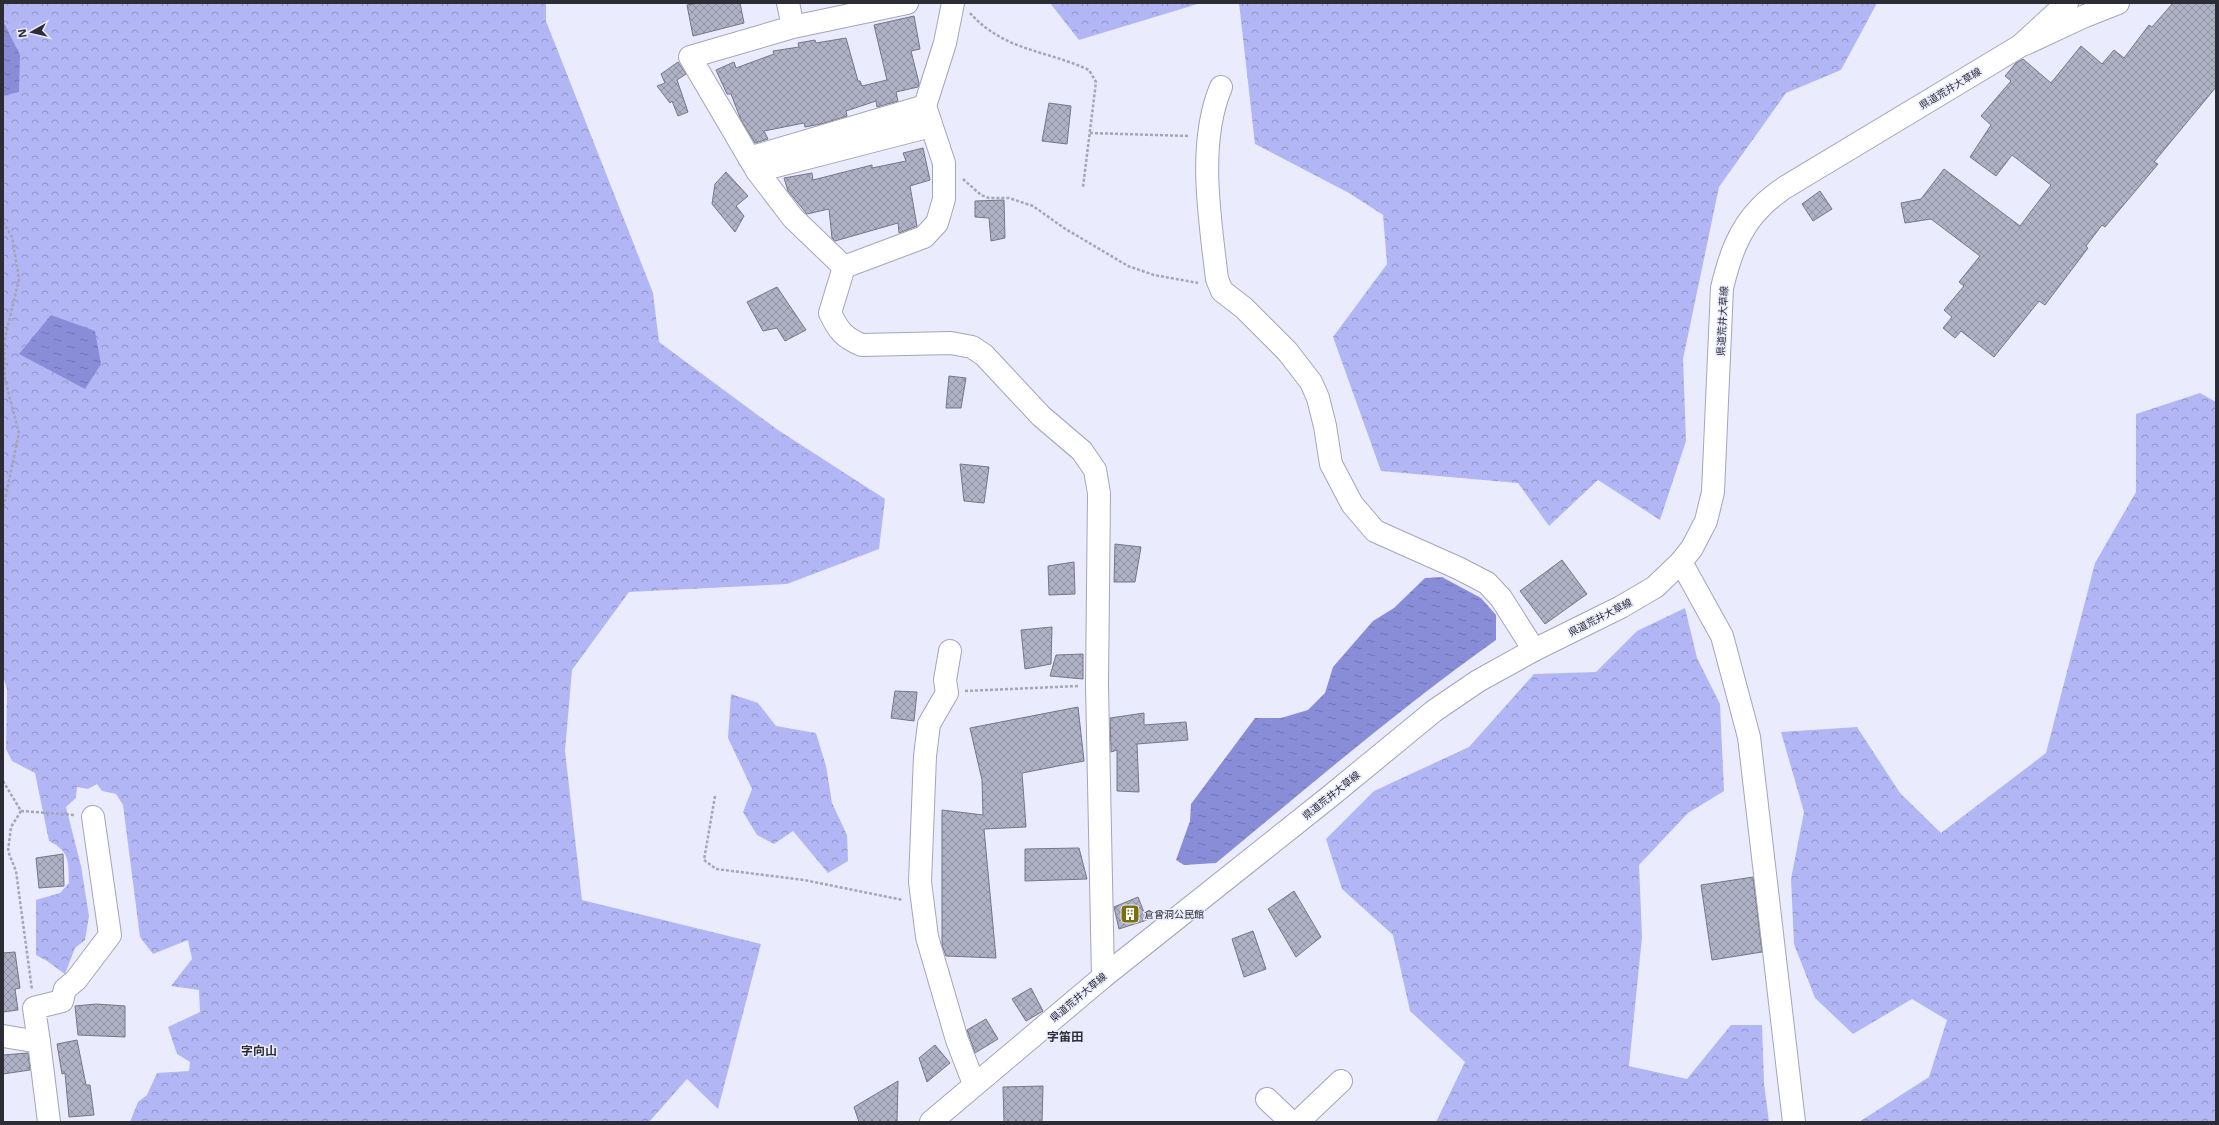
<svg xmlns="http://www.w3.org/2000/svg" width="2219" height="1125" viewBox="0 0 2219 1125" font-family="'Open Sans','Noto Sans JP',sans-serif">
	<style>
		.forest { fill: url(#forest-crowns) }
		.water { fill: url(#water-ripples) }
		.building { fill: url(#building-cross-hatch); stroke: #747689 }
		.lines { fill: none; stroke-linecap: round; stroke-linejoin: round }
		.minor-casing { stroke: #a3a5b9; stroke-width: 24 }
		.major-casing { stroke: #a3a5b9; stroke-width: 24 }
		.path { stroke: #a4a6b4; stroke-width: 2.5; stroke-dasharray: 3 2; stroke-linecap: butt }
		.minor { stroke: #fff; stroke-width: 22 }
		.major { stroke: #fff; stroke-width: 22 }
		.labels { text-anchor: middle; stroke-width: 3; stroke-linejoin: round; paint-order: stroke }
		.street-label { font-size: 10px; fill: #2b2c34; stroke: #eaecfd }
		.poi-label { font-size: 10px; fill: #2b2c34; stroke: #eaecfd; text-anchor: start }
		.quarter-label { font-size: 12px; font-weight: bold; fill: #2b2c34; stroke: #eaecfd }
	</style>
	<defs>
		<pattern id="forest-crowns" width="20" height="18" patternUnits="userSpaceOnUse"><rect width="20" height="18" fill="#b2b6f5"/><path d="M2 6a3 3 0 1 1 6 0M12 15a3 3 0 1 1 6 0" fill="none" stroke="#9194c7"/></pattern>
		<pattern id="water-ripples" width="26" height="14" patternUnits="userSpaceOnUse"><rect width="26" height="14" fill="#898dd8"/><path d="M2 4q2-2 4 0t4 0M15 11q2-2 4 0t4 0" fill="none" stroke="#7073b0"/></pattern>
		<pattern id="building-cross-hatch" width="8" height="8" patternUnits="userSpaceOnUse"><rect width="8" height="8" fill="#afb1c5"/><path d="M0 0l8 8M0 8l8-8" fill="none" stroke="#8f90a1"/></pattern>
	</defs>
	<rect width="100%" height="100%" fill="#eaecfd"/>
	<path class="forest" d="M3,3H546V21L653,293L659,342L778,430L885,499L879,549L787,584L629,592L572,670L565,751L582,900L761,944L718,1109L687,1079L649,1122H130L138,1102L147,1095L157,1073L189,1071L190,1062L177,1054L168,1027L200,1012L199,990L171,986L192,959L188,940L153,954L140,937L123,805L116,794L102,791L97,784L88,789L77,787L76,798L66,807L81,866L89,916L85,940L75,948L65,974L47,961L36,955V900L60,893L69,883C68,862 71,852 49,841L35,773L12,761L6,749L7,689L3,676Z
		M1050,3H1201L1079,40Z
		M1239,3H1877L1841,70L1786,93L1719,187L1683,359L1686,441L1660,520L1598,480L1549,526L1518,483L1381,471L1333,337L1387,264L1383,215L1349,193L1255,144Z
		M2200,393L2216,402V1122H1859L1929,1077L1947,1020L1912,999L1853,1034L1815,998L1794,944L1791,879L1804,812L1781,732L1857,727L1900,793L1941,833L2046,753L2095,563L2136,492V414Z
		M1685,608L1697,658L1720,704L1724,791L1688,813L1639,865L1642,937L1629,1066L1687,1079L1731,1025H1762L1764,1083L1769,1122H1436L1465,1062L1410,1011L1393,935L1342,889L1326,839L1374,791L1469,747L1534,674L1596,672L1637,631Z
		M731,694L758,703L776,726L816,733L826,766L832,803L847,835L848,861L828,873L793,831L774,844L757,835L743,812L752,789L728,738Z"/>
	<path class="water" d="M3,21L20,55L19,92L3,96Z
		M51,315L95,331L101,364L85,389L19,354Z
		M1442,577L1481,598L1496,615V640C1399,709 1308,787 1216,863L1184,865L1176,860L1190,821L1191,804L1255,718H1281L1308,710L1325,693L1333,667L1373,621L1394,608L1425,578Z"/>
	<path class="building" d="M699,3H740L744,23L693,36L687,5Z
		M2173,3H2216V87L2154,162L2158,164L2105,227L2102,225L2086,246L2088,248L2045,305L2039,301L1994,357L1961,331L1955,338L1943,328L1952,317L1944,310L1964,286L1959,282L1980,256L1931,219L1905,223L1901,203L1921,199L1944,169L2020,226L2051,185L2012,155L1996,176L1970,157L1991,125L1981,116L2011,81L2005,76L2016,63L2023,59L2051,83L2081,46L2102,64L2114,50L2124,58L2149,25L2152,27Z
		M914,16L920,49L911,51L919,83L918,87L896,92L898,101L877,107L876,101L846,111L847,116L821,124L805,127L804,123L764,131L768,139L755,143L741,120L731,94H727L716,70L734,62L736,68L774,54L773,51L799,47L798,43L815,40L816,43L846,38L858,81H860L862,86L887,80L874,25Z
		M678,62L686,74L677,80L688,112L678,116L672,101L670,103L657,86L665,83L661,74Z
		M1049,103L1071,106L1067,144L1042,141Z
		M923,148L930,180L910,186L917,226L899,233L898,223L835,241L832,238L829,209L807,214L788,191L784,178L812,173L813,180L872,165V168L906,161L903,153Z
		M726,172L748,196L736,206L744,216L735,232L712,204L715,184Z
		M1820,191L1832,209L1813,221L1802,204Z
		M1004,200L1005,238L991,241L989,218L975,217V201Z
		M777,287L806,330L785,341L777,328L763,331L747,302Z
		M949,376L966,378L961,408H946Z
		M960,464L989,467L984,503L964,501Z
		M1115,544L1141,547L1135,582H1114Z
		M1562,560L1587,594L1545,624L1520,591Z
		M1074,562L1075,594L1049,595L1048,566Z
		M1052,627L1051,664L1025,669L1021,630Z
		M1083,654V679L1050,676L1056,655Z
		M895,691L917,692L914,721L891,718Z
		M1078,707L1084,761L1022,773L1026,827L984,829L996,958L946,956L942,945V810L983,815L982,780L970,728Z
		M1144,713V725L1186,722L1188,740L1137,744L1139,792L1117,791V750L1111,752L1110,718Z
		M1079,848L1087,879L1025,881V849Z
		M63,854L64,886L39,888L36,858Z
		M1753,877L1762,952L1712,960L1701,885Z
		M1294,891L1321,937L1296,957L1268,909Z
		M1138,897L1147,920L1119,929L1114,907Z
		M1253,931L1266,969L1244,977L1232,939Z
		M15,952L20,988L15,989L18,1010L3,1012V953Z
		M1031,988L1043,1011L1026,1021L1012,999Z
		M96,1004L125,1006V1037L78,1035L75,1006Z
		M986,1019L998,1039L975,1053L967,1030Z
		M77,1040L86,1085H90L94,1115L69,1117L65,1073L62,1074L57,1044Z
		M935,1045L950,1063L927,1082L919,1058Z
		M28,1053L30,1070L3,1074V1055Z
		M898,1081L897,1122H859L854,1107Z
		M1043,1086L1042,1122H1004L1003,1087Z"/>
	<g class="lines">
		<defs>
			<path id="minor" d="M788,3L793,27L690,57L757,171L793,218L844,267
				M793,27L907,3
				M2025,44L2085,16L2118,3
				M1221,87C1197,144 1210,219 1217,279L1222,291L1244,308L1287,351L1311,382L1318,398L1325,426L1331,464L1352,504L1375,531L1458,568L1487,583L1501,598L1534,650
				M749,158L925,106
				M757,171L931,126
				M844,267L830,313C838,330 844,338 862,345L951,343L972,347L984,355L1041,416L1082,451L1095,470L1099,493L1097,685L1103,977
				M844,267L924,237L937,223L944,199V163L925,106L945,43L953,3
				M1681,562L1722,636L1749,737L1794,1122
				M950,651L945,680L947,693L929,724L925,756L920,882L927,937L957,1040L974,1084
				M3,1036L39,1042L34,1008L62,1001L65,989L76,980L110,935L93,817
				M1267,1099L1291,1122
				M1298,1122L1341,1081"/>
			<path id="major" d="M39,1042L49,1122
				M931,1122L1103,977L1328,798L1434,711L1478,681L1534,650L1621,607L1655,587L1681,562L1692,548L1706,521L1713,492L1722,288C1729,259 1738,230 1760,208C1767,200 1776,194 1784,188L2020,46L2067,3"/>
		</defs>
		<use href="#minor" class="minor-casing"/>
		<use href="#major" class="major-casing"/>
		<path class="path" d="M970,13C1004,51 1046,50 1089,70L1096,82L1083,187
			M1090,133L1190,136
			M963,179L981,195L989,198H1009L1033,206L1064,228L1128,266L1154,275L1198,283
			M3,222L12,237L19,279L4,342L5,380L19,433L3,509
			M965,691L1078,686
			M3,781L21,811L11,827L8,851L16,871L32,990
			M715,796L704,860L716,869L804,880L903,900
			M21,811L75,815"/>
		<use href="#minor" class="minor"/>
		<use href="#major" class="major"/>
	</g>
	<defs>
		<symbol id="building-square" viewBox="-11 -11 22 22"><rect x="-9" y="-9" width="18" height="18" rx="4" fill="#7c6f0e" stroke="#eaecfd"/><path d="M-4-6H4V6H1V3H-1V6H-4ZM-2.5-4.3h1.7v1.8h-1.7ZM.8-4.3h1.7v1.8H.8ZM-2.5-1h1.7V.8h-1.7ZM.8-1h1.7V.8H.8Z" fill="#fff"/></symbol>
	</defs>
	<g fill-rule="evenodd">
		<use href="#building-square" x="1119" y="903" width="22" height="22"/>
	</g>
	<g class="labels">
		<g class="street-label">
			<text transform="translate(1950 88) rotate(-31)" y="4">県道荒井大草線</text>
			<text transform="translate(1722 321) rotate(-87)" y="4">県道荒井大草線</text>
			<text transform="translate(1600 617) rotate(-27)" y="4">県道荒井大草線</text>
			<text transform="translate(1331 795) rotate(-39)" y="4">県道荒井大草線</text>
			<text transform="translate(1078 997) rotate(-40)" y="4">県道荒井大草線</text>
		</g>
		<g class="poi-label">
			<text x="1144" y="918">倉曾洞公民館</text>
		</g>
		<g class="quarter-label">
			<text x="1065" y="1041">字笛田</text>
			<text x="259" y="1055">字向山</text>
		</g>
	</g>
	<rect width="2219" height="1125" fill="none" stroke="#2b2c34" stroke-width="8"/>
	<g transform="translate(32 32) rotate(262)" stroke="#eaecfd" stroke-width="3" paint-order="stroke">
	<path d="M0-3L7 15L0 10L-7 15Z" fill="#2b2c34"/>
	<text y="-6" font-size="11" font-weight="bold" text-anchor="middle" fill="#2b2c34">N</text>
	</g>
</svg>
